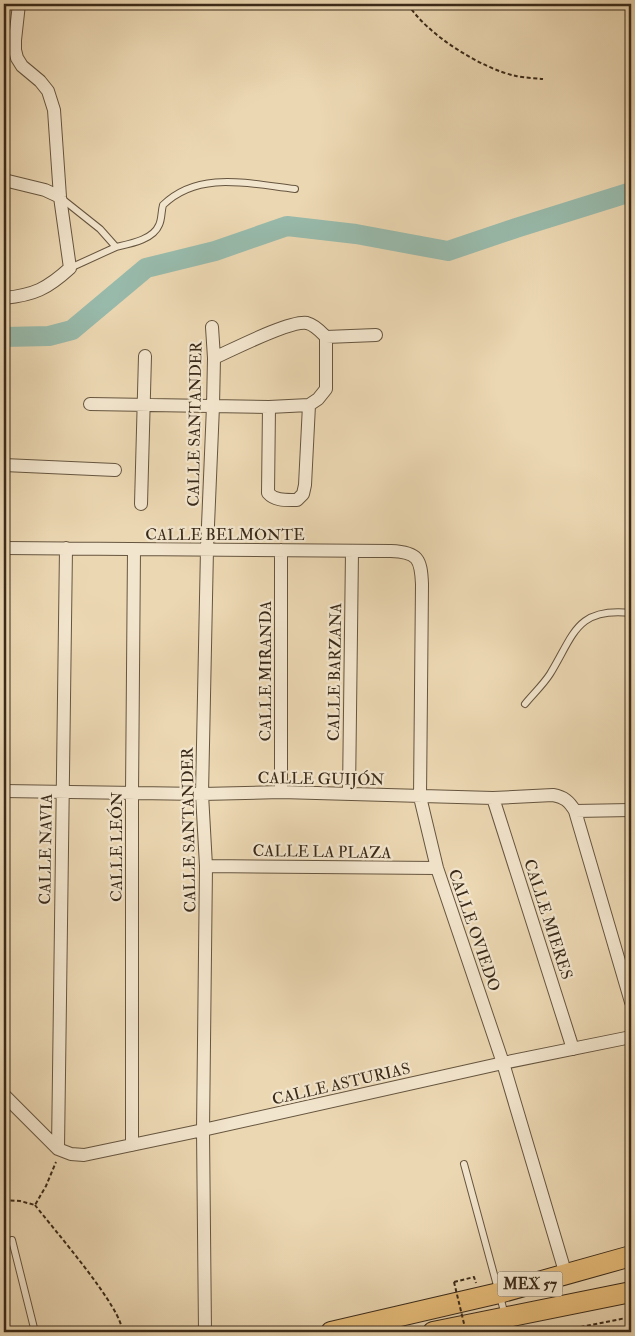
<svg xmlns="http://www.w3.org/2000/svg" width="635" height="1336" viewBox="0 0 635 1336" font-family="'IM FELL Double Pica',serif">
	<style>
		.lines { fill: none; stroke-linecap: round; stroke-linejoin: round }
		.river { stroke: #98baab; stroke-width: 20 }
		.lane-casing { stroke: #66553f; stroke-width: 8 }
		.street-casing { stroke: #66553f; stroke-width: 14 }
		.primary-casing { stroke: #3a2a19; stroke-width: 22 }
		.path { stroke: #3a2a19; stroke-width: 2; stroke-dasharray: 4 2.5; stroke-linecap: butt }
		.lane { stroke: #f2e5cd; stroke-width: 6 }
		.street { stroke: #f2e5cd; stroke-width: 12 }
		.primary { stroke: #e6bc79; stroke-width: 20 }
		.path-bridge { stroke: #3a2a19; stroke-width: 2; stroke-dasharray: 4 2.5; stroke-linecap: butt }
		.labels { text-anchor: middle; stroke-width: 4.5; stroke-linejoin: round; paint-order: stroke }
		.shield { fill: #f2e5cd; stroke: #71624f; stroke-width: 1 }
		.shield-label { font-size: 15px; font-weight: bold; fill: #3a2a19 }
		.street-label { font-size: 16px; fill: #3a2a19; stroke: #f2e5cd }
	</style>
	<rect width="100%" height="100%" fill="#ebd7b2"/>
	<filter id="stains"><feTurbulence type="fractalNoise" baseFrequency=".004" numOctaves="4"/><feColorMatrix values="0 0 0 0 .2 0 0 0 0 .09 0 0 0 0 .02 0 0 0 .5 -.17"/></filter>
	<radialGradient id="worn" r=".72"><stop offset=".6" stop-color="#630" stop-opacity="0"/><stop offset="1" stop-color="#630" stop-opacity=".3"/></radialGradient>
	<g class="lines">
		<path class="river" d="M4,337L49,336L72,330L146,268L215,251L287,226L356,234L448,251L516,228L631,192"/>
		<defs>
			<path id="lane" d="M61,198L100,229L116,247C129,244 153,240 159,225C162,219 161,212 163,205C199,170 250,184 295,189
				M70,268L116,247
				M525,704C533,694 543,685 550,674C574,635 576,607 631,613
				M464,1164L505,1315
				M12,1240L35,1332"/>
			<path id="street" d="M4,180L45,190L60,197
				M4,298C34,295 47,289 70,268L60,197L54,110L48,91L40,81L22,66L17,58L15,50V40L19,4
				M214,358C232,350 290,320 307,323C315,325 321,332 326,337L376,335
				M90,404L269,407L309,405L318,399L326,389V337
				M269,407L268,493C275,501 286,500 297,500L303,494L305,485L309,405
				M4,465L115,470
				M141,504L145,356
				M4,548L391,551C418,552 421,559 422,584L420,797L437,868L503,1063L566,1275
				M4,791L202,794L281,792L493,798L553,795C564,797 569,801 575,811L631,810
				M281,792V550
				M349,793L352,551
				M493,798L573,1049
				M575,811L631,1002
				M206,866L437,868
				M4,1095L58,1149L71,1154L84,1155L203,1130L503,1063L631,1037
				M132,1145V793L134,550
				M58,1149L66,548
				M205,1332L203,1130L206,866L202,794L207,549L213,406L214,358L212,327"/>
			<path id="primary" d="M331,1332L499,1293L631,1256
				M433,1332L631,1292"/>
		</defs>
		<use href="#lane" class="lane-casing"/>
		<use href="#street" class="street-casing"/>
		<use href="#primary" class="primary-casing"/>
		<path class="path" d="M408,4C426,34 482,69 516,76C525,78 535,78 543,79
			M4,1200L20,1201L35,1205L46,1186L56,1162
			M35,1205C51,1226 125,1311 122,1332
			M454,1282L474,1277L476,1283
			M555,1332L631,1317"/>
		<use href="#lane" class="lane"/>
		<use href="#street" class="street"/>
		<use href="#primary" class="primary"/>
		<path class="path-bridge" d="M454,1282L466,1332"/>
	</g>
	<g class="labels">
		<rect class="shield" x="497.5" y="1271.5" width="65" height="25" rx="4"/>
		<g class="shield-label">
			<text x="530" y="1289">MEX 57</text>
		</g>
		<g class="street-label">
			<text transform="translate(194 424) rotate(-89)" y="6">CALLE SANTANDER</text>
			<text x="225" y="540">CALLE BELMONTE</text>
			<text transform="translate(265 671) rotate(-90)" y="6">CALLE MIRANDA</text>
			<text transform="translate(334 672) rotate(-89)" y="6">CALLE BARZANA</text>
			<text transform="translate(321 778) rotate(1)" y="6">CALLE GUIJÓN</text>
			<text transform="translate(188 830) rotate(-91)" y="6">CALLE SANTANDER</text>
			<text transform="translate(116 847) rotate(-90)" y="6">CALLE LEÓN</text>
			<text transform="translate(45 849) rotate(-89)" y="6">CALLE NAVIA</text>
			<text transform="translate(322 851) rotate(1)" y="6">CALLE LA PLAZA</text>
			<text transform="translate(549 919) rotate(72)" y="6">CALLE MIERES</text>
			<text transform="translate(475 930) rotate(71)" y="6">CALLE OVIEDO</text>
			<text transform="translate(341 1083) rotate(-13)" y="6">CALLE ASTURIAS</text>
		</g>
	</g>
	<rect width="635" height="1336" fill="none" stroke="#ebd7b2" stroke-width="20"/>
	<rect x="5" y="5" width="625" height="1326" fill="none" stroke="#3a2a19" stroke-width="2.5"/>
	<rect x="10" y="10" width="615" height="1316" fill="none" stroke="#3a2a19"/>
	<rect width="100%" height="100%" filter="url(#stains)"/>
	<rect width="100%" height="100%" fill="url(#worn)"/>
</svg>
